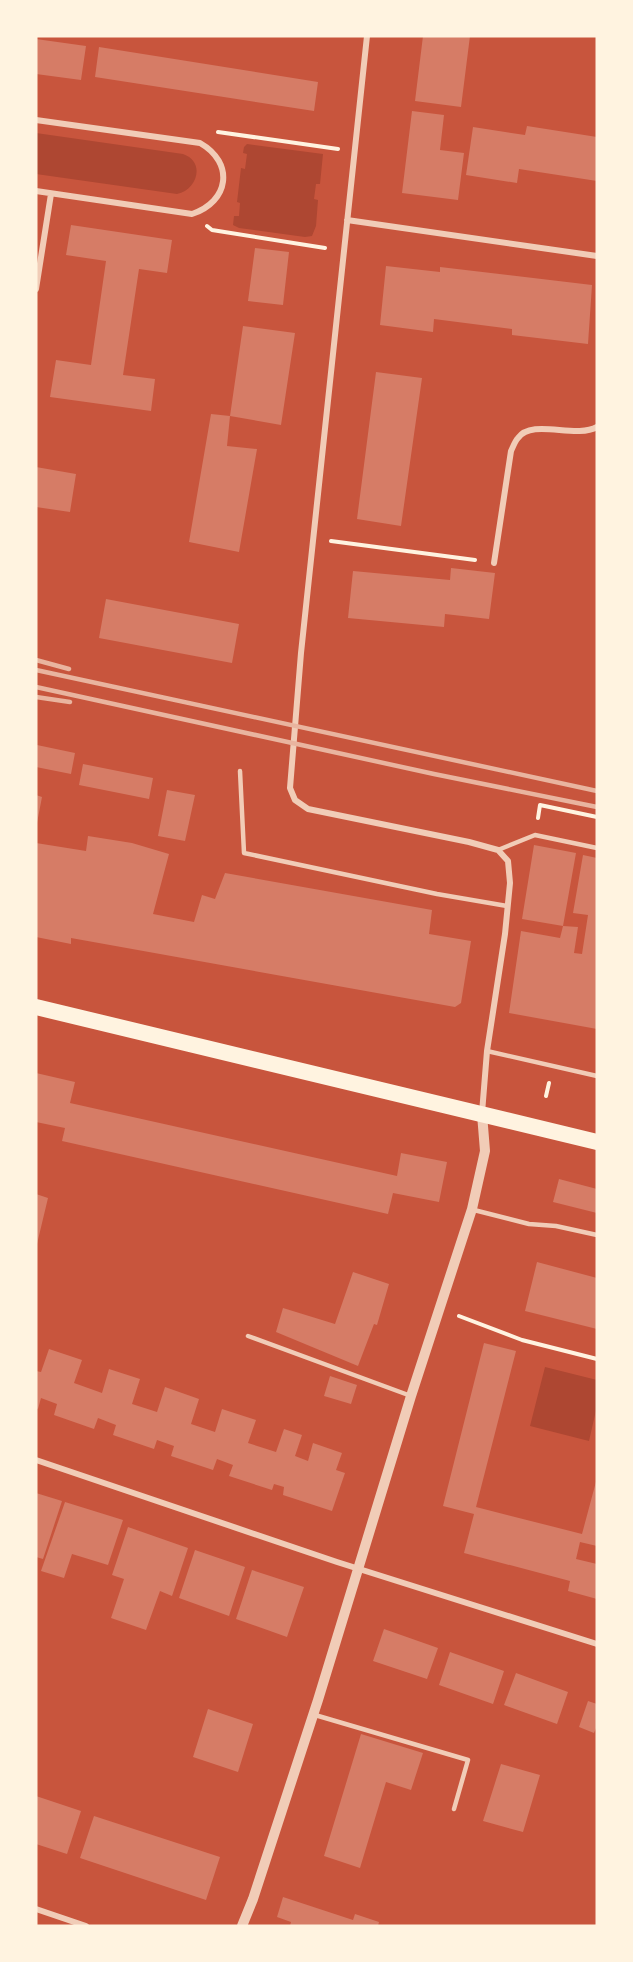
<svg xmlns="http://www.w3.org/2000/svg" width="633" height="1962" viewBox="0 0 633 1962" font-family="Arial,sans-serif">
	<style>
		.green { fill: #ae4732 }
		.building { fill: #d67c66 }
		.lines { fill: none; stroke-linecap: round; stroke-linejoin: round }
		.path { stroke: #fff3e0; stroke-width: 4 }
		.service { stroke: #f1ccb7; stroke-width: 4.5 }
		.minor { stroke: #f1ccb7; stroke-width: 6 }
		.tertiary { stroke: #f1ccb7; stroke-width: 10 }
		.trunk { stroke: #fff3e0; stroke-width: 16 }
		.rail { stroke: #e9b49f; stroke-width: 4.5 }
	</style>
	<rect width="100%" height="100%" fill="#c8553d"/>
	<path class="green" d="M36,133L183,154C206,162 197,190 177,194L36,174Z
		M247,144L323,154L320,184H316L314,199L318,200L316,226L312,236L305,237L239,228L233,225L234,216H239L240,203L237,202L241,168L245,169L247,154L243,153L244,147Z
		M545,1367L597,1380V1406L589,1441L530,1426Z"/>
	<path class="building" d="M423,36H470L461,107L415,101Z
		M36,39L86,46L81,80L36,74Z
		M99,47L318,82L314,111L95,77Z
		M412,111L444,115L440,150L464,153L458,200L402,193Z
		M527,126L597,137V181L519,169L517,183L466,175L473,127L525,135Z
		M71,225L172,240L167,273L139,269L123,375L155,379L151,411L50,397L56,360L91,365L106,261L66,255Z
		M255,248L289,252L283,305L248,301Z
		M386,266L440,272V267L592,285L588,344L512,335V329L434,319L433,332L380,325Z
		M243,326L295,333L281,425L230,416Z
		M376,372L422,378L401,526L357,519Z
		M211,414L230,416L227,446L257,449L239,552L189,542Z
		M36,467L76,474L70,512L36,507Z
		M451,568L495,573L489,619L445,614L444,627L348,618L353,571L450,580Z
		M106,599L239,624L232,663L99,638Z
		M37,745L75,753L71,774L36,767Z
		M83,764L153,778L149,799L79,785Z
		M167,790L195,795L185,841L158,836Z
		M36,795L42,797L37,823H36Z
		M88,836L132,843L169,854L153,914L194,922L202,895L215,899L225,873L432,910L429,934L471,941L461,1003L455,1007L71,938V944L36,937V843L86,851Z
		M534,845L576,853L563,926L522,919Z
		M583,855L597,858V1029L509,1013L521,931L560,938L563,926L578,927L574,953L582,954L588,915L573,913Z
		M36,1073L75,1082L70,1103L397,1176L401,1153L447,1162L439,1202L393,1193L388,1214L62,1141L65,1128L36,1122Z
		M559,1179L597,1189V1213L553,1202Z
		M36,1194L48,1198L37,1244L36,1243Z
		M537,1262L597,1278V1329L525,1311Z
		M353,1272L389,1284L377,1325L374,1324L358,1366L276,1332L283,1308L335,1324Z
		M484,1343L516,1351L476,1507L582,1534L597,1478V1546L580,1542L576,1559L597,1564V1599L568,1591L570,1581L464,1553L474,1514L443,1506Z
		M49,1349L82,1360L74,1383L102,1393L109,1369L140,1379L132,1404L157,1412L165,1387L199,1399L191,1424L215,1432L222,1409L256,1420L248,1443L276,1452L284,1429L302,1435L295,1456L308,1461L313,1443L342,1453L336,1470L345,1473L332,1511L283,1495L284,1487L274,1484L272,1490L229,1476L233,1465L217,1459L213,1470L171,1456L174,1446L157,1440L154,1449L113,1435L116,1425L98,1418L94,1429L54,1415L57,1404L41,1398L38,1409L36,1408V1371L41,1372Z
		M330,1376L357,1385L351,1404L324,1396Z
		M36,1493L62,1501L43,1559L36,1557Z
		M65,1502L123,1520L108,1565L72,1554L64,1578L41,1571Z
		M128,1527L188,1548L172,1596L160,1591L146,1630L111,1618L124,1579L112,1575Z
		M195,1550L245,1567L229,1616L179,1598Z
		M252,1570L304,1587L287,1637L236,1619Z
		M384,1629L438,1648L427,1679L373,1661Z
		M450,1652L504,1671L493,1704L439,1685Z
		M516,1673L568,1692L557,1724L504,1705Z
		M588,1701L597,1704V1726L594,1733L579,1727Z
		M208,1709L253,1724L238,1772L193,1757Z
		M361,1734L423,1753L411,1790L386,1782L360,1868L324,1856Z
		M501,1764L540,1775L523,1832L483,1821Z
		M36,1796L81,1811L67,1854L36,1844Z
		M94,1816L220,1857L206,1900L80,1858Z
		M283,1897L353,1920L355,1914L379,1922L378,1926H290L291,1922L277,1917Z"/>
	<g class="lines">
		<path class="path" d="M218,132L338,149
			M207,226L212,230L325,248
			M331,541L475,560
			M538,818L540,805L597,817
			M546,1096L549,1083
			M459,1316L522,1340L597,1359"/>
		<path class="service" d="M240,771L244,853L437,894L507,906
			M498,850L535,835L597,848
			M487,1051L597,1076
			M474,1210L529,1224L556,1226L597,1235
			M248,1336L411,1396
			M315,1715L468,1760L454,1809"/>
		<path class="minor" d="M367,36L301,653L290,788L295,800L308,809L469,842L498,850L508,861L510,883L505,934L487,1051L482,1113
			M36,120L200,143C235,163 229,202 192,214L36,191
			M347,220L597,256
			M36,289L51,194
			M494,563L511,451C513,447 515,441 518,438C532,418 575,439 597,427
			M36,1460L337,1562L597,1644
			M36,1909L86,1926"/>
		<path class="tertiary" d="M242,1926L253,1899L318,1700L411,1396L472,1209L485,1151L482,1114"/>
		<path class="trunk" d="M36,1007L597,1142"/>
		<path class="rail" d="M36,660L69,669
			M36,670L597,791
			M36,687L434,774L597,807
			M36,697L70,702"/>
	</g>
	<rect width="633" height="1962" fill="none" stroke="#fff3e0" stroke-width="75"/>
</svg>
